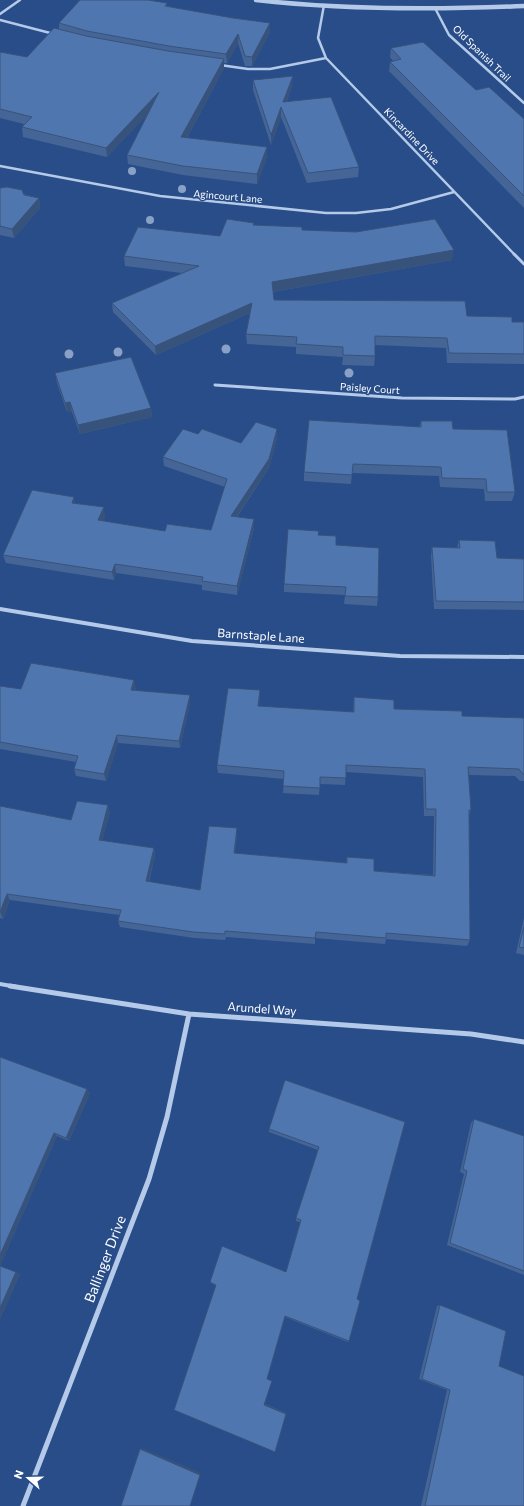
<svg xmlns="http://www.w3.org/2000/svg" width="524" height="1506" viewBox="0 0 524 1506" font-family="Commissioner,sans-serif">
	<style>
		.lines { fill: none; stroke-linecap: round; stroke-linejoin: round }
		.minor-far3 { stroke: #b5cae9; stroke-width: 2.5 }
		.minor-far2 { stroke: #b5cae9; stroke-width: 3 }
		.minor-far1 { stroke: #b5cae9; stroke-width: 4 }
		.minor { stroke: #b5cae9; stroke-width: 5 }
		.tertiary { stroke: #b5cae9; stroke-width: 4.5 }
		.tree { fill: #89a1c6 }
		.wall { fill: #456597 }
		.shaded-wall { fill: #38537b }
		.building { fill: #5076b0; stroke: #38537b }
		.labels { text-anchor: middle; stroke-width: 3; stroke-linejoin: round; paint-order: stroke }
		.far-street-label { font-size: 10px; fill: #fff; stroke: #284d89 }
		.street-label { font-size: 12px; fill: #fff; stroke: #284d89 }
		.near-street-label { font-size: 14px; fill: #fff; stroke: #284d89 }
	</style>
	<rect width="100%" height="100%" fill="#284d89"/>
	<g class="lines">
		<path class="minor-far3" d="M324,5L318,38L326,58L515,255
			M436,10L449,35L524,103
			M0,14L20,0
			M0,20L54,34
			M220,65L248,69H270L326,58
			M0,166L160,196L326,213H356L391,209L454,192"/>
		<path class="minor-far2" d="M514,254L524,264
			M215,385L402,398L515,399L524,397"/>
		<path class="minor-far1" d="M0,609L192,641L400,656L524,657
			M0,984L17,987"/>
		<path class="minor" d="M10,986L189,1014L471,1034L524,1042
			M23,1506L149,1179L167,1117L189,1014"/>
		<path class="tertiary" d="M256,0C345,10 434,10 524,6"/>
	</g>
	<g class="tree">
		<circle cx="132" cy="171" r="4"/>
		<circle cx="182" cy="189" r="4"/>
		<circle cx="150" cy="220" r="4"/>
		<circle cx="226" cy="349" r="4.5"/>
		<circle cx="118" cy="352" r="4.5"/>
		<circle cx="69" cy="354" r="4.5"/>
		<circle cx="349" cy="373" r="4.5"/>
	</g>
	<path class="wall" d="M167,3V6L270,32L252,66H245L238,43L227,63H224V68L187,138L267,147V157L257,184L183,175L128,164L127,155L147,115L107,157L23,137L22,127L24,124L0,118V52L27,57L59,29V23Z
		M391,48L476,90L524,119V208L389,71L390,62L393,61L390,57Z
		M253,80L292,86L287,101L359,167L358,177L307,183L281,117L271,145L253,90Z
		M0,188L39,198L40,208L14,238L0,235Z
		M254,223V225L302,230L452,260L273,292L274,300L467,316L512,322H524V364L447,363L446,348L375,345V356L374,366L342,365L343,357L296,354V347L247,344L246,334L250,313L156,355L113,312L112,303L182,273L125,266L124,256L220,236Z
		M55,373L151,408L152,417L80,434L72,412H67L57,383Z
		M421,421L453,429L515,492L512,501H485L484,489L440,487L439,476L352,473L351,484L304,481V472L419,427Z
		M198,434L241,443L277,438L269,468L237,517L254,528L237,595L202,590V585L116,573L114,580L6,563L3,555L75,503L105,517L103,521L165,531L211,530L225,487L164,466L163,457Z
		M319,535L336,545L378,597L377,606L344,604L345,595L284,592V584Z
		M459,540L497,558L524,559V610L434,609L431,556L432,547L457,548Z
		M0,686L21,689L136,688L135,691L190,695V703L180,748L118,743L106,781L76,776L74,769L76,762L0,749Z
		M260,690V698L259,706L353,712L354,697L394,709L462,716L524,718V781H520L515,776L469,775L471,810L469,815L470,940L467,946L386,939L385,944L315,938V944L226,937L225,940L194,938L120,927L118,921L119,915L10,900L3,919L0,918V806L71,820L110,812L102,841L154,848L155,855L149,882L200,890L237,835L235,853L346,863L347,857L374,871L433,875L434,816H424L423,777L346,772L345,785L320,784L319,795L283,793L284,779L218,773L217,765Z
		M524,918V955L516,953Z
		M0,1057L90,1093L69,1141L57,1136L0,1266L20,1274L0,1319Z
		M474,1119L524,1136V1275L447,1245L464,1174L460,1172L471,1123Z
		M405,1122L357,1299L349,1341L348,1342L285,1317L267,1378L265,1404L286,1413L275,1452L216,1286L211,1283L210,1282L286,1272L300,1222L296,1221V1218L318,1150L269,1132V1129Z
		M440,1305L499,1366L524,1506H421L447,1390L419,1379L437,1306Z"/>
	<path class="shaded-wall" d="M270,23V32L252,66V57Z
		M238,34V43L227,63L226,54Z
		M224,59V68L182,147L181,137Z
		M293,76L292,86L283,111V102Z
		M159,92L160,102L107,157L106,148Z
		M281,107V117L271,145V135Z
		M267,147V157L257,184V174Z
		M39,198L40,208L14,238L12,229Z
		M454,250L452,260L272,292V282Z
		M252,303V312L156,355L155,346Z
		M70,402L72,412H67L65,403Z
		M151,408L152,417L80,434L78,425Z
		M277,429V438L269,468L231,525V516Z
		M74,497L76,506L72,503Z
		M104,507L105,517L100,529L98,520Z
		M254,519V528L237,595V586Z
		M115,564L116,573L114,580L112,572Z
		M134,680L136,688L133,698L131,690Z
		M260,690V698L258,714V706Z
		M190,695V703L180,748L179,741Z
		M117,735L118,743L106,781L104,774Z
		M108,805L110,812L101,847L99,840Z
		M237,828V835L234,860V853Z
		M154,848L155,855L147,888L146,881Z
		M7,894L10,900L3,919L0,912Z
		M87,1089L90,1093L69,1141L66,1138Z
		M54,1133L57,1136L0,1266L20,1274L0,1319V1255Z
		M264,1404L286,1413V1414L264,1405Z
		M142,1448L201,1473L190,1506L140,1449Z"/>
	<path class="building" d="M80,0H148L167,3L165,6L233,18L270,23L252,57L245,56L238,34L226,54L169,46L87,31L59,23Z
		M54,28L86,36L168,51L224,59L181,137L267,147L257,174L183,166L127,155L159,92L106,148L22,127L32,117L0,109V52L27,57Z
		M423,42L476,90L489,87L524,119V196L390,62L401,59L391,48Z
		M293,76L283,102L331,97L359,167L308,173L281,107L271,135L253,80Z
		M7,187L22,190L24,195L39,198L12,229L0,226V188Z
		M227,219L254,223L253,225L302,227V230L356,232L435,219L454,250L272,282L274,300L465,301L467,316L512,317V322H524V354L449,353L447,338L375,336V356L343,355V347L296,344L297,337L246,334L252,303L155,346L112,303L199,266L124,256L138,227L220,236Z
		M131,357L151,408L78,425L70,402L65,403L55,373Z
		M309,420L421,427V421H452L453,429L507,430L515,492H487L486,479L442,478L441,467L353,464L352,475L304,472Z
		M256,422L277,429L269,459L231,516L254,519L237,586L202,581L203,577L115,564L112,572L3,555L32,490L74,497L72,503L104,507L98,520L165,531L167,524L211,530L227,479L163,457L183,429L198,434L202,429L241,443Z
		M288,529L319,531L318,535L336,536V545L379,548L378,597L345,596L346,587L284,584Z
		M459,540L495,541L497,558L524,559V602L436,601L432,547L460,548Z
		M31,663L134,680L131,690L190,695L179,741L117,735L104,774L74,769L78,756L0,742V686L21,689Z
		M228,688L260,690L258,706L354,712V697L394,700V709L462,711V716L524,718V774H523L519,769L468,767L471,810H469L470,940L386,933V938L316,932L315,938L225,931V934L193,932L118,921L121,910L7,894L0,912V806L71,820L77,801L108,805L99,840L154,848L146,881L200,890L209,826L237,828L234,853L347,863V857L374,859V871L435,876L436,809H426L425,769L346,765V778L320,777V788L283,786L284,771L217,765Z
		M524,927V948L519,947Z
		M0,1057L87,1089L66,1138L54,1133L0,1255Z
		M285,1080L405,1122L357,1299L360,1301L349,1341L285,1316L267,1379L272,1381L264,1405L286,1414L275,1452L174,1410L216,1285L210,1282L222,1246L286,1272L301,1220L296,1218L319,1147L269,1129Z
		M474,1119L524,1136V1271L450,1243L467,1171L463,1169Z
		M0,1266L16,1272L0,1308Z
		M440,1305L506,1331L499,1366L524,1376V1506H425L450,1390L422,1379Z
		M140,1449L200,1475L190,1506H121Z"/>
	<g class="labels">
		<g class="far-street-label">
			<text transform="translate(482 53) rotate(44)" y="4">Old Spanish Trail</text>
			<text transform="translate(412 136) rotate(46)" y="4">Kincardine Drive</text>
			<text transform="translate(228 196) rotate(5)" y="4">Agincourt Lane</text>
			<text transform="translate(370 388) rotate(4)" y="4">Paisley Court</text>
		</g>
		<g class="street-label">
			<text transform="translate(261 636) rotate(4)" y="4">Barnstaple Lane</text>
			<text transform="translate(262 1009) rotate(4)" y="4">Arundel Way</text>
		</g>
		<g class="near-street-label">
			<text transform="translate(105 1259) rotate(-69)" y="5">Ballinger Drive</text>
		</g>
	</g>
	<g transform="translate(28 1478) rotate(290)" stroke="#284d89" stroke-width="3" paint-order="stroke">
	<path d="M0-3L7 15L0 10L-7 15Z" fill="#ffffff"/>
	<text y="-6" font-size="11" font-weight="bold" text-anchor="middle" fill="#ffffff">N</text>
	</g>
</svg>
